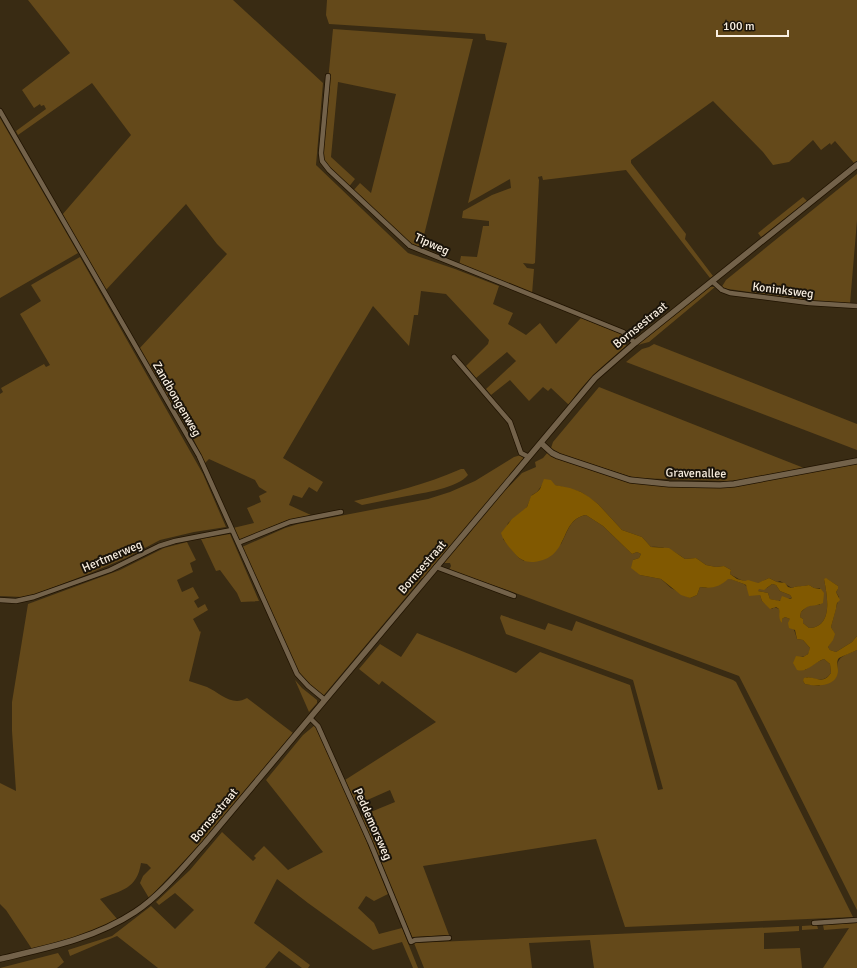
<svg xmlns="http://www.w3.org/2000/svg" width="857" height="968" viewBox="0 0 857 968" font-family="Signika,sans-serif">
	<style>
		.green { fill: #64491a }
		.water { fill: #815901; fill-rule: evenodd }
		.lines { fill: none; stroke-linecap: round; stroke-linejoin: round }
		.minor-casing { stroke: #201300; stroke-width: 6 }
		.tertiary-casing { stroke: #201300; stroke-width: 7 }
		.minor { stroke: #73624a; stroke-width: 4.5 }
		.tertiary { stroke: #73624a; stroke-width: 5.5 }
		.labels { text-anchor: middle; stroke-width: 4; stroke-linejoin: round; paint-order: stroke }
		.street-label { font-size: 12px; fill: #f9efe1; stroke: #1b140a }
	</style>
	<rect width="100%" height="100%" fill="#392b13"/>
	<path class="green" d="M28,0H233L323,83L316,165L408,253L455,269L499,286L493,304L513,313L508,324L526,335L540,323L556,344L581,318L624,335L626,346C605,364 584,381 569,405L551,388L548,391L543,387L529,401L510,380L491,395L486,389L516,361L507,352L476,378L466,366L488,344L489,340L446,294L421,291L418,315H414L409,346L373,306L337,366L283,458L323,482L317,492L309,487L302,498L293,495L289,505L313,516L288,520L239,541L233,528L254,523L247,508L261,502L259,496L267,492L259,487L255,480L209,459L205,463L192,436L138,350L227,254L217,244L186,204L105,291L62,215L131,135L92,83L18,135L16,131L46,109L44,105L41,106L40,104L34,108L22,90L70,53Z
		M327,0H857V161L854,163L835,141L831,145L830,143L821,150L813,140L789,162L773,165L763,152L713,101L631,160V163L686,234L685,239L713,276L710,278L626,170L543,180L542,176L538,177L539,180L535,263L533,264L523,263L527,268L534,269L532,294L459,266L461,256L477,257L483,226H489V221L462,218L463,211L492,195L511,188L510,179L468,203L507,43L486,40L485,34L329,24L326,15Z
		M333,29L473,39L424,235L417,249L352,192L360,183L371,193L396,94L338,82L331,157L355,179L348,188L326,165L321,154Z
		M0,118L78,253L0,298Z
		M857,174V220L850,304L829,303L721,288L726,280Z
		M803,197L807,201L761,237L758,233Z
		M80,257L203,474L226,527L194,532L160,540L126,558L88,574L36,594L22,597L0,596V394L3,392L1,388L44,364L46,367L50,365L20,314L41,301L31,285Z
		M710,287H715L649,342L637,345Z
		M654,344L857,424V450L626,362L642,349L649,347Z
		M599,387L804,468L739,480L728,481L635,478L559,454L551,448L553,442Z
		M548,452L631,483L640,484L730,486L857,463V636L852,642L836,652L830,650L828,647C832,640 836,635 831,627L839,597L836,592L838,589V586L827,579H824C827,595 834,627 809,628L803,623V619L800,617L801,612L810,604L820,605V588H814L809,585C802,587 799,585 792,588L780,581L777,582L769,578C766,579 761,583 758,583C748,584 738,579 730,574L731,570L724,566L716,567L706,565L696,558L685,559C674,551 665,546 651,547L642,537L622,530L598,504L581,492L555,485H542L537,492L532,495L526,509L508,523L503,539L519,558L524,561L561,544C568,531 570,518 586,515L603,526L632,554L637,552L641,554L639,558L633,560L640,575L661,579L671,588L690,598L697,595L700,587L706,588L728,578L744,584L756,595H760L762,601L772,609L774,607L779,609L782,623V619L785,617L790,619C792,626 795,631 797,639L803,640L810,648C810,654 805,657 800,657L805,670L815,663L824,659L830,664L831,673C823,683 818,679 807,677L803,681L805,684L819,686L838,670C835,656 847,655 857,650V910L760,717L739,676L510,591L449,570L451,566L450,563H442L468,535L488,508L522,473L536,467L535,462L543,458Z
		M521,455L524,458V460L424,579L422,578L324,695L319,694L301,680L242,547L285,528L298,524L428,499L450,492L475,481L514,457Z
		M461,469H464L468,475C458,488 423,493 407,496C392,499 377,502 362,505L354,501C393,492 425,485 461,469Z
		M230,534L259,601L241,602L237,593L220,570L216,571L201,539Z
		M187,542L196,560L190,563L193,572L177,580L182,592L193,587L199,598L194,601L198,608L205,604L208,610L193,619L200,632L201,631L189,681C195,683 201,685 207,687C220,693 232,707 247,698L293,733L202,842L149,898L140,883L143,876L151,868L147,864L141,863C137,889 122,890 100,899L118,920L86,934L32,949L6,910L0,904V783L16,791L12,731V702L28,604L120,570L164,548Z
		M772,584L776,585L780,591L790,595L792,598L778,601L770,599L768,593L758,591L757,589L767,588Z
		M501,615L545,630L548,623L572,631L576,621L733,680L736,682L853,917L625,927L596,839L423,866L449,935L412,937L361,816L395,802L390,790L356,805L345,780L436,722L382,681L379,685L359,669L380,644L401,657L417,633L516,673L540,652L630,685L658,790L663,789L633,680L506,634L500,618Z
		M295,680L302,688L317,700V703L309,712Z
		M315,725L364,835L388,894L374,901L366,896L358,908L374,923L379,934L402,928L418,968H413L402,942L373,950L308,903L277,879L254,923L310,965L308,968H302L279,951L265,968H158L117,936L70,956L68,950L112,936L151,906L175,929L194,910L175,893L159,905L156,902L190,870L222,832L253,861L256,858L254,856L264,846L288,870L323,852L266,780L303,735Z
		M857,923V968H823L849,928L824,930L823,925Z
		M817,925L818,929L802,930V926Z
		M799,926V931L764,933V949L800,948L802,968H594L590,940L529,943L532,968H424L414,943Z
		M58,953L64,962L57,968H0Z"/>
	<path class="water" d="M544,479L551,480L555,485L570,488L581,492L589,497L598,504L622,530L642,537L651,547L669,548L685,559L696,558L706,565L716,567L724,566L731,570L730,574L737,579L745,581L748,580L758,583L769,578L777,582L785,583L788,587L792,588C799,585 801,587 809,585L814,588L821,589L824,593L823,603C813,608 811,602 801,612L800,617L803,619V623L809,628C834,627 827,595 824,579L826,578L838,586V589L836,592L840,600L837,603L836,609L831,627L835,634L833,640L828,647L830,650L836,652L852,642L857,636V650C852,653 844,655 839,658C836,661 838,667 838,670C838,687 816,687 805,684L803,681L804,678C815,674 821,687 831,673L830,664L824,659C814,662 808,673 797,670L793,663L796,656L803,657L808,654L810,648L803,640L797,639L795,630L789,628L788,623L790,619L785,617L782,619V623C778,619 780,614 779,609L776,607L770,609L762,601L760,595L749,596L746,585L744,584L730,579H728C719,587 712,589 700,587L697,595L690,598L681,595L661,579L640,575L631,568L633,560L639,558L641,554L637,552L632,554L603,526L586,515C558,520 571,558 534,562C527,562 522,561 517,556C511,549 504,543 501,533L512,519L527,507L531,496L537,492L540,489ZM772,584L776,585L780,591L790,595L792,598L790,599L782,596L780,601L770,599L768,593L758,591L759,589L764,590Z"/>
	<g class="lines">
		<defs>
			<path id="minor" d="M328,76L321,153L322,161L329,170L410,246L623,332L635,343
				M0,111L199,456L297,674L308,686L325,700
				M712,281L722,290L730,293L809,303L857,306
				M454,357L510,422L521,453L529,457
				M238,543L290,522L341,512
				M436,567L514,596
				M0,600L16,601L34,597L110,570L159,546L175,541L232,530
				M310,718L318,726L370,842L411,942L415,940L449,938
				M814,923L857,920"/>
			<path id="tertiary" d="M541,443L552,453L558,456L630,480L669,484L720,485L734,484L857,461
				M0,959C47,948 94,939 135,912C162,894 183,867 205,843L595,378L635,343L857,165"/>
		</defs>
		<use href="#minor" class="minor-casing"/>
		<use href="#tertiary" class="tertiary-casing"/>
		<use href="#minor" class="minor"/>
		<use href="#tertiary" class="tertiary"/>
	</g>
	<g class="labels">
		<g class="street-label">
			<text transform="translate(432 244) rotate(24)" y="4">Tipweg</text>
			<text transform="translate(783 290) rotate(7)" y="4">Koninksweg</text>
			<text transform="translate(640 325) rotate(-39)" y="4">Bornsestraat</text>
			<text transform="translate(177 399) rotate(60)" y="4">Zandbongenweg</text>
			<text transform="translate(696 473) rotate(1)" y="4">Gravenallee</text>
			<text transform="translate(112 556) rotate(-23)" y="4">Hertmerweg</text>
			<text transform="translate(422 567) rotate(-49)" y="4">Bornsestraat</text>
			<text transform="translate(214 815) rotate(-50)" y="4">Bornsestraat</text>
			<text transform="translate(373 824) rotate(66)" y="4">Peddemorsweg</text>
		</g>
	</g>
	<path d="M717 30v6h71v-6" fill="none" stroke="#f9efe1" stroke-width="2"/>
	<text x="723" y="30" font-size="12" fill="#f9efe1" stroke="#1b140a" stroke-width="3" paint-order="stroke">100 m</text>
</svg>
